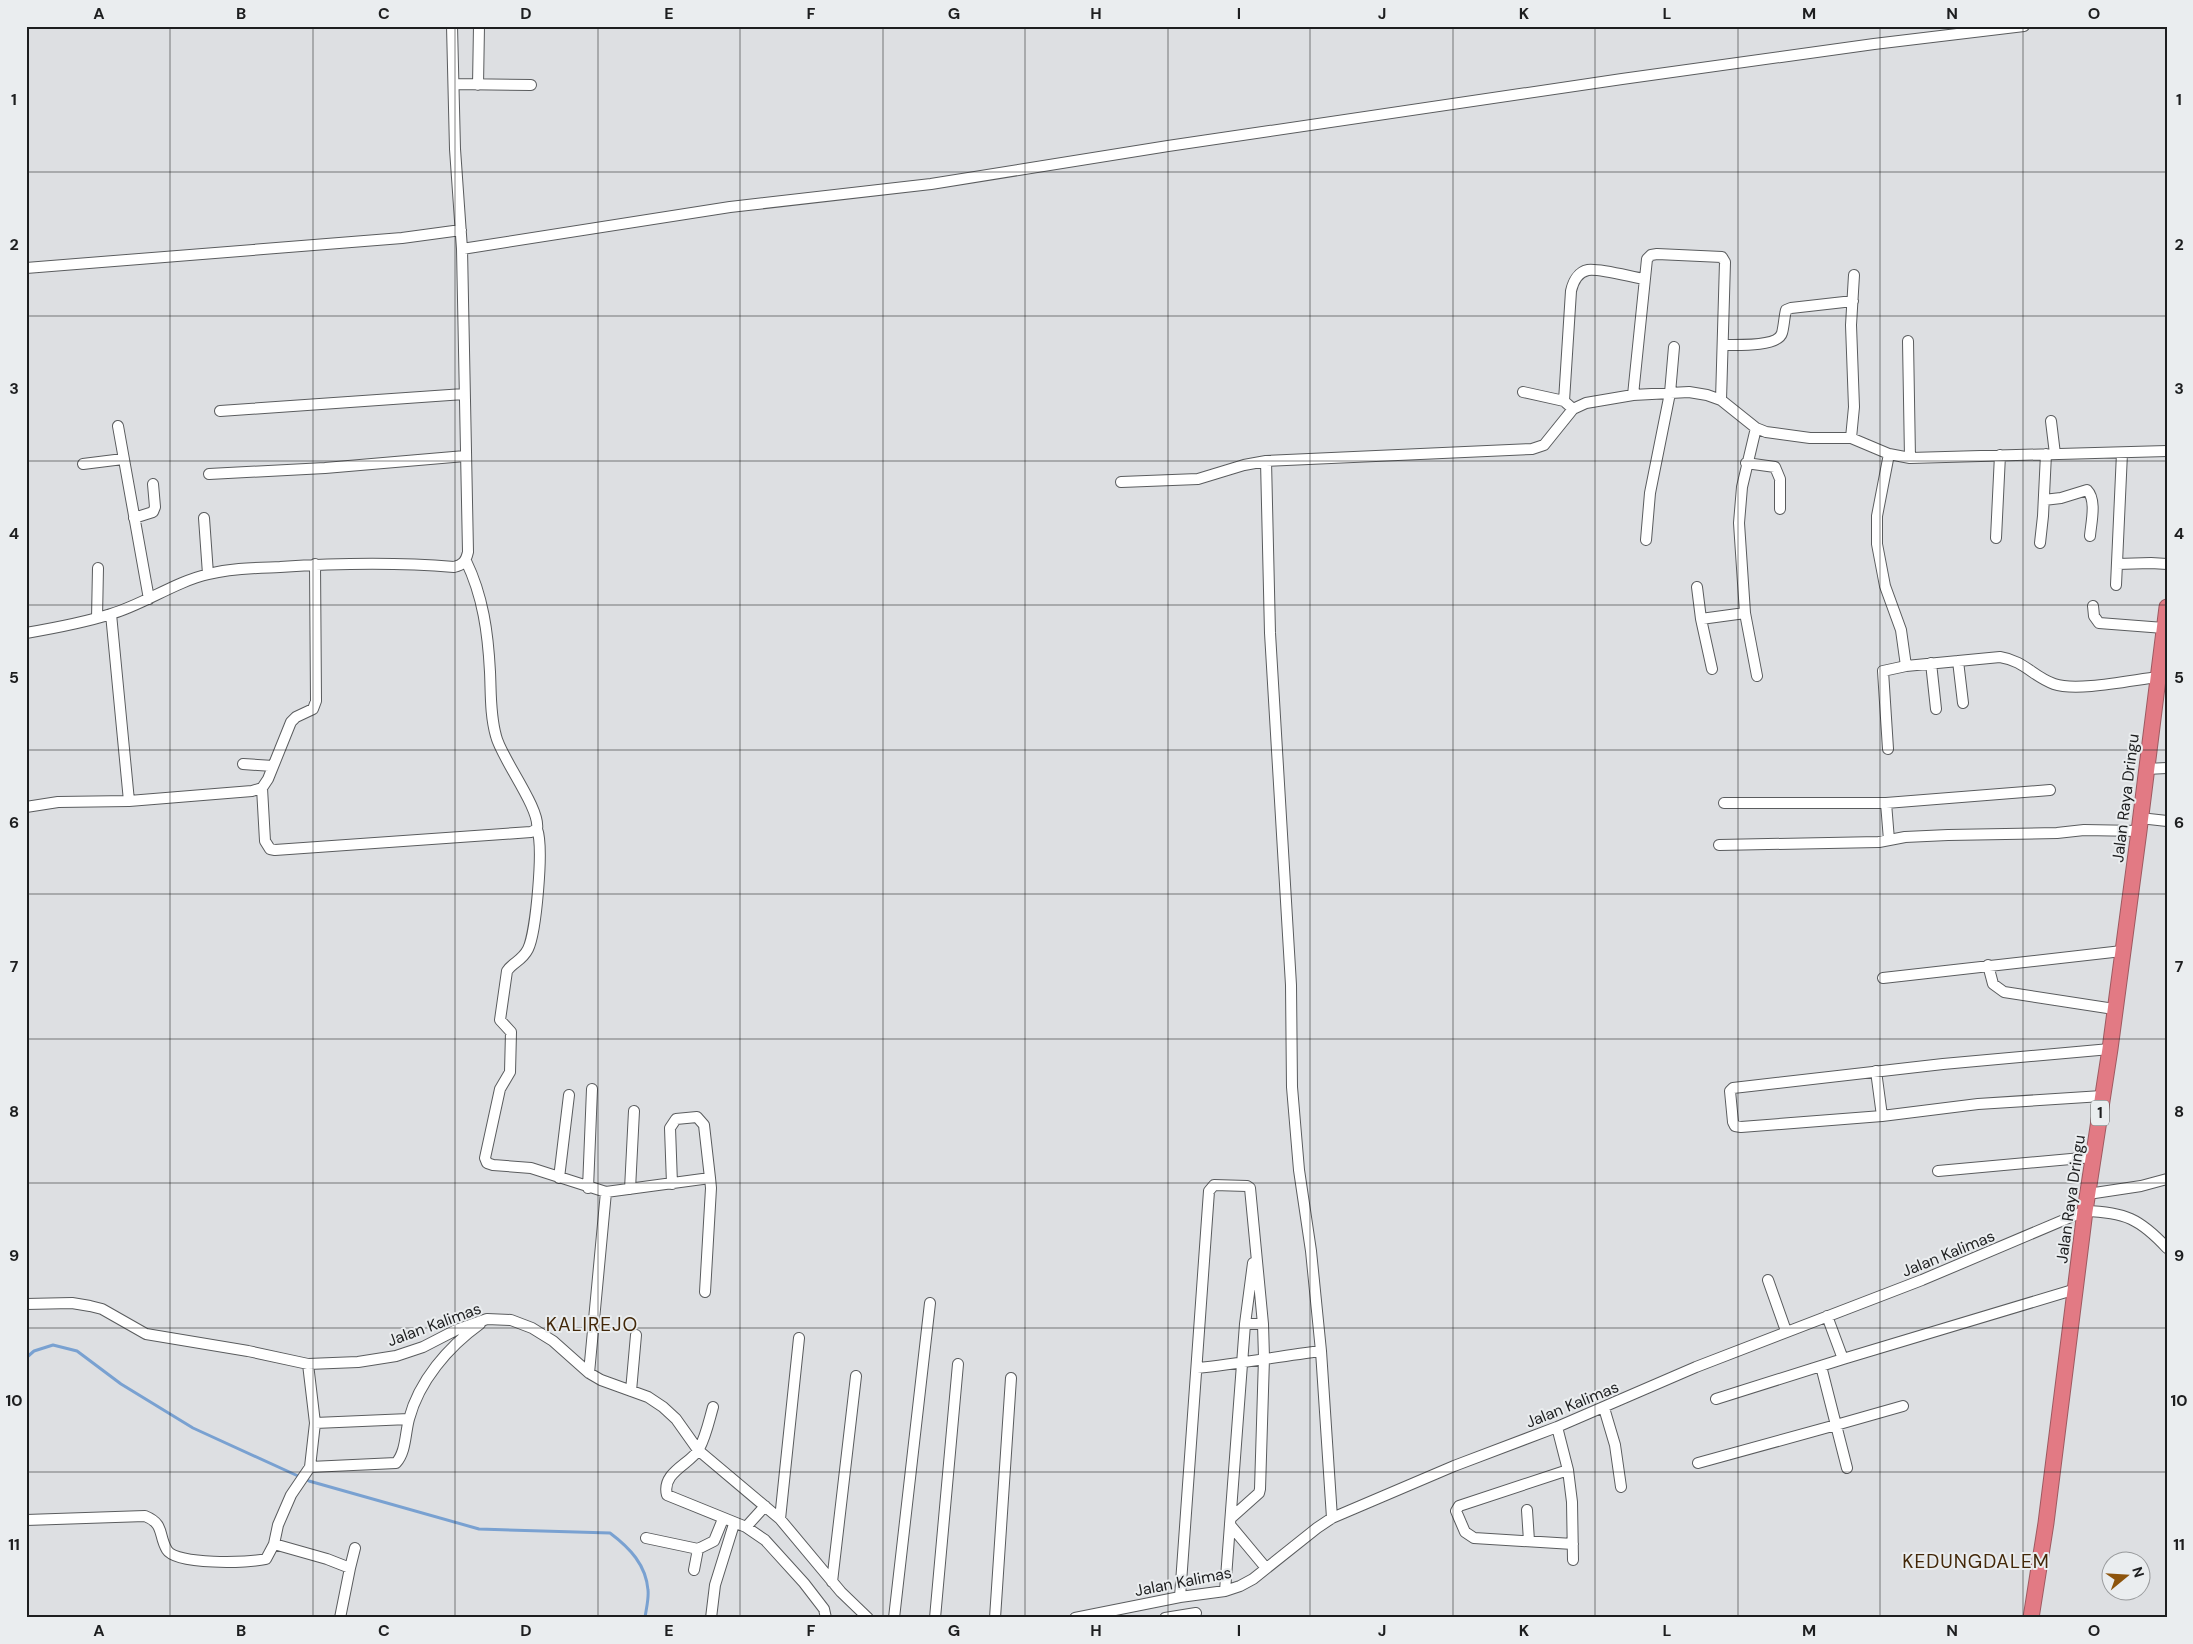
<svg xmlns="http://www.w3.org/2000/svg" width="2193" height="1644" viewBox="0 0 2193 1644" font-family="'DM Sans',sans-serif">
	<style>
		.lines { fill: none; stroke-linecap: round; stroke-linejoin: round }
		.stream { stroke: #79a1d1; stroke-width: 3 }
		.minor-casing { stroke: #5a5c5e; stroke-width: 12 }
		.highway-casing { stroke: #9d5a61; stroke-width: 17 }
		.minor { stroke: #fff; stroke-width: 10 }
		.highway { stroke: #e27a84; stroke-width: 15 }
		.grid { fill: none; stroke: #1d1e1f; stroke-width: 1; stroke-opacity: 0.55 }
		.labels { text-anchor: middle; stroke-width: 4; stroke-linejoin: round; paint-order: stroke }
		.shield { fill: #eaedef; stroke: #5a5c5d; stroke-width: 1 }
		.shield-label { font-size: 15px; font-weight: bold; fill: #1d1e1f }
		.street-label { font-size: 16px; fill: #1d1e1f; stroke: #eaedef }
		.quarter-label { font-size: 19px; letter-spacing: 1px; fill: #432809; stroke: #eaedef }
		.neatline { fill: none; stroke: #1d1e1f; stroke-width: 2 }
		.grid-label { font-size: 16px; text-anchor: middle; font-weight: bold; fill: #1d1e1f }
	</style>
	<rect width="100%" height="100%" fill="#dddfe2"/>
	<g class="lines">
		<path class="stream" d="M26,1358L34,1351L53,1345L77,1351L121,1384L193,1428L309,1481L479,1529L610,1533C630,1548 646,1565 648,1590C649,1599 646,1609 645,1618"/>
		<defs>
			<path id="minor" d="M454,84L531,85
				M478,85L479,26
				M462,249L730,207L931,184L1168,146L1622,79L1874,44L2024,26
				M26,268L402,238L461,230
				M1908,341L1910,458
				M1723,345C1736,345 1778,347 1782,333C1784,326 1784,318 1786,310L1791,308L1853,301
				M1523,392L1564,401
				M1633,395L1647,259L1651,255L1657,254L1722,257L1725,262L1721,400
				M1573,409L1564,401L1571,291C1573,282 1578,272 1588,270C1599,268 1631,277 1644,279
				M220,411L464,394
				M2051,421L2055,454
				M118,426L149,599
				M1851,438L1854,407L1851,325L1854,275
				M1889,454L1877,516V544L1885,586L1901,630L1906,666L2000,657C2025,661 2032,676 2054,684C2077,692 2132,680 2158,677
				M1746,463L1775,467L1780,479V509
				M83,464L123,459
				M209,474L325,468L465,456
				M1121,482L1198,479L1244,465L1266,461
				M2044,500L2061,498L2087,490C2097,500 2091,523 2090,536
				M134,518L153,512L155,507L153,484
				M204,518L208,574
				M1996,538L2000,455
				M1646,540L1650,493L1670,393L1674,347
				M2040,543L2043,516L2046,454
				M2117,564L2151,563L2167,564
				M2116,585L2122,453
				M1697,587L1701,619L1745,613L1739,523L1742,487L1756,428
				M2093,606L2094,616L2099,623L2164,628
				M1745,613L1757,676
				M111,614L129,801
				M97,618L98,568
				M1701,619L1712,669
				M26,633C55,628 83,623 111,614C145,604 174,582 209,574C232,568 257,568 280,567C339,563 396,562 454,567C463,565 466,561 468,552L462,249L455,149L452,26
				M1958,661L1963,703
				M1931,663L1936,709
				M1888,749L1883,671L1906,666
				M243,764L273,766
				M2146,769L2167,768
				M262,788L265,841L270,849L275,850L531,832L537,829C541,809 501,758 496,736C490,715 491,693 490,672C488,633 483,596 466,561
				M1724,803H1886L2050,790
				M1886,803L1889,840
				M26,807L58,802L129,801L252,791L262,788L268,779L291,722L296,717L313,709L316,701L315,564
				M2140,818L2167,821
				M537,829C544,847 536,933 528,949C522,961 513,962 507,971L500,1020L511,1032L510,1072L500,1089L485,1158L487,1163L493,1165L531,1168L606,1192L589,1373
				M1719,845L1879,842L1905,837L1948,835L2057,833L2084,830L2139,831
				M1988,965L1993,984L2004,992L2114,1009
				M1883,978L2122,951
				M1876,1071L1882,1116
				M2102,1096L1978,1104L1882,1116L1741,1127L1735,1126L1733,1122L1730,1091L1733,1088L1943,1064L2110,1049
				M1938,1171L2093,1157
				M559,1178L569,1095
				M672,1184L670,1128L676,1119L697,1117L704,1125L710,1178
				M588,1188L592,1089
				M630,1189L634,1111
				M606,1192L710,1178L711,1188L705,1292
				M2088,1194L2141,1186L2167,1179
				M1768,1280L1786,1331
				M26,1304L72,1303L90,1306L102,1309L146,1334L248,1351L308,1364L358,1362L396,1356L423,1347L456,1330L487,1319L511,1320L532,1328L553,1341L589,1373L601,1380L648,1397L663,1407L676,1419L698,1450L780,1519L841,1592L868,1618
				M1827,1316L1843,1359L2076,1289
				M1245,1324L1253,1263
				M1821,1366L1836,1425L1903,1406
				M1197,1368C1239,1364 1280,1356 1321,1351
				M631,1391L636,1335
				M1716,1399L1843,1359
				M713,1407C709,1421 706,1436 699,1449C691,1464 661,1472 667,1495L746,1527L765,1540L804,1583L824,1609L826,1618
				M1604,1408L1615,1445L1621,1487
				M315,1423L409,1419
				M1557,1427L1568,1470L1459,1506L1456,1511L1465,1532L1474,1538L1573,1544
				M1698,1463L1836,1425L1847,1468
				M310,1467L396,1463C406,1452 405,1434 409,1419C419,1381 448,1347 480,1324
				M1568,1470L1572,1502L1573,1560
				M1527,1510L1529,1541
				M1332,1518L1321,1351L1311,1251L1299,1170L1292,1087L1291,985L1270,633L1266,461L1532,449L1544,445L1573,409L1586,403L1633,395L1689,392L1707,395L1721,400L1756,428L1766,432L1810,438H1851L1889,454L1910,458L2167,451
				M780,1519L799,1338
				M26,1520L145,1516C165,1524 158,1535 167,1550C176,1565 249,1563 266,1559L274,1544L278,1525L291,1495L310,1467L315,1423L308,1364
				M1231,1526L1266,1568
				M746,1527L765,1506
				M646,1538L698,1549L714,1541L723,1519
				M274,1544L327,1559L350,1568L340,1618
				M350,1568L355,1548
				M694,1570L698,1549
				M832,1582L856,1376
				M1225,1591L1245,1324H1263
				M1180,1597L1209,1191L1214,1185L1247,1186L1250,1188L1263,1324L1264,1358L1260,1489L1259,1493L1231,1518
				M711,1618L715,1585L734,1524
				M894,1618L930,1303
				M935,1618L958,1364
				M995,1618L1011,1378
				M1075,1618L1180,1597L1225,1591L1240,1586L1253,1579L1317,1528L1332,1518L1454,1466L1557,1427L1696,1367L1922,1280L2085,1211C2125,1212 2140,1219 2167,1248
				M1165,1618L1196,1613"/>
			<path id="highway" d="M2031,1618L2046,1523L2085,1211L2110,1049L2139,831L2167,607"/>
		</defs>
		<use href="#minor" class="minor-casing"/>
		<use href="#highway" class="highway-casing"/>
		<use href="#minor" class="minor"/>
		<use href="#highway" class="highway"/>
	</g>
	<path class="grid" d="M170,26V1618M313,26V1618M455,26V1618M598,26V1618M740,26V1618M883,26V1618M1025,26V1618M1168,26V1618M1310,26V1618M1453,26V1618M1595,26V1618M1738,26V1618M1880,26V1618M2023,26V1618M26,172H2167M26,316H2167M26,461H2167M26,605H2167M26,750H2167M26,894H2167M26,1039H2167M26,1183H2167M26,1328H2167M26,1472H2167"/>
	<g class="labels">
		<rect class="shield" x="2091" y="1100.5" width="18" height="25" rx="4"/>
		<g class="shield-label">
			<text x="2100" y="1118">1</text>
		</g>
		<g class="street-label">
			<text transform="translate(2125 798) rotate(-83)" y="6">Jalan Raya Dringu</text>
			<text transform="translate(2070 1199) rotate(-82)" y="6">Jalan Raya Dringu</text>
			<text transform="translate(1948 1253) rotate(-22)" y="6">Jalan Kalimas</text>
			<text transform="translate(434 1324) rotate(-20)" y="6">Jalan Kalimas</text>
			<text transform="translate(1572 1404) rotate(-22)" y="6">Jalan Kalimas</text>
			<text transform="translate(1183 1581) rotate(-11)" y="6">Jalan Kalimas</text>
		</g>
		<g class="quarter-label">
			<text x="592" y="1331">KALIREJO</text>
			<text x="1976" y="1568">KEDUNGDALEM</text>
		</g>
	</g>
	<rect width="2193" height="1644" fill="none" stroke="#eaedef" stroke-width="55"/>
	<g transform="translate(2126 1576) rotate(72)"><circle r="24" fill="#eaedef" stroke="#989a9c"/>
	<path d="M0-4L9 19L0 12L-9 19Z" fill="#8d540c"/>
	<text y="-8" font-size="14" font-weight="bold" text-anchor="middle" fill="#1d1e1f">N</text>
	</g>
	<rect x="28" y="28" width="2138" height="1588" class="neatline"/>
	<g class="grid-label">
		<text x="99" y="19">A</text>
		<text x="241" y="19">B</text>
		<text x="384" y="19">C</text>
		<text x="526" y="19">D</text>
		<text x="669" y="19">E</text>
		<text x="811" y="19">F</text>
		<text x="954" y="19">G</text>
		<text x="1096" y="19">H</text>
		<text x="1239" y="19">I</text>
		<text x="1382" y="19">J</text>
		<text x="1524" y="19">K</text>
		<text x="1667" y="19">L</text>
		<text x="1809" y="19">M</text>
		<text x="1952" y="19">N</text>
		<text x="2094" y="19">O</text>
		<text x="14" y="105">1</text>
		<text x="2179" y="105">1</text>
		<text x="14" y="250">2</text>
		<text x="2179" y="250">2</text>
		<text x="14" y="394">3</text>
		<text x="2179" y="394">3</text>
		<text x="14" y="539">4</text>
		<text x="2179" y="539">4</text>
		<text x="14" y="683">5</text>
		<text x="2179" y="683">5</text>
		<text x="14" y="828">6</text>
		<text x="2179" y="828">6</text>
		<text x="14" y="972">7</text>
		<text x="2179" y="972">7</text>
		<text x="14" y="1117">8</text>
		<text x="2179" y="1117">8</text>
		<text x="14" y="1261">9</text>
		<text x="2179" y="1261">9</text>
		<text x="14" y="1406">10</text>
		<text x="2179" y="1406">10</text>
		<text x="14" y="1550">11</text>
		<text x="2179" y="1550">11</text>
		<text x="99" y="1636">A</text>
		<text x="241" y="1636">B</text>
		<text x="384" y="1636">C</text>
		<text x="526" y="1636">D</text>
		<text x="669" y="1636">E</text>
		<text x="811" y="1636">F</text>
		<text x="954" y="1636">G</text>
		<text x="1096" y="1636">H</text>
		<text x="1239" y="1636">I</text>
		<text x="1382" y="1636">J</text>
		<text x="1524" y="1636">K</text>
		<text x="1667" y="1636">L</text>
		<text x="1809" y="1636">M</text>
		<text x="1952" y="1636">N</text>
		<text x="2094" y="1636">O</text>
	</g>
</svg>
